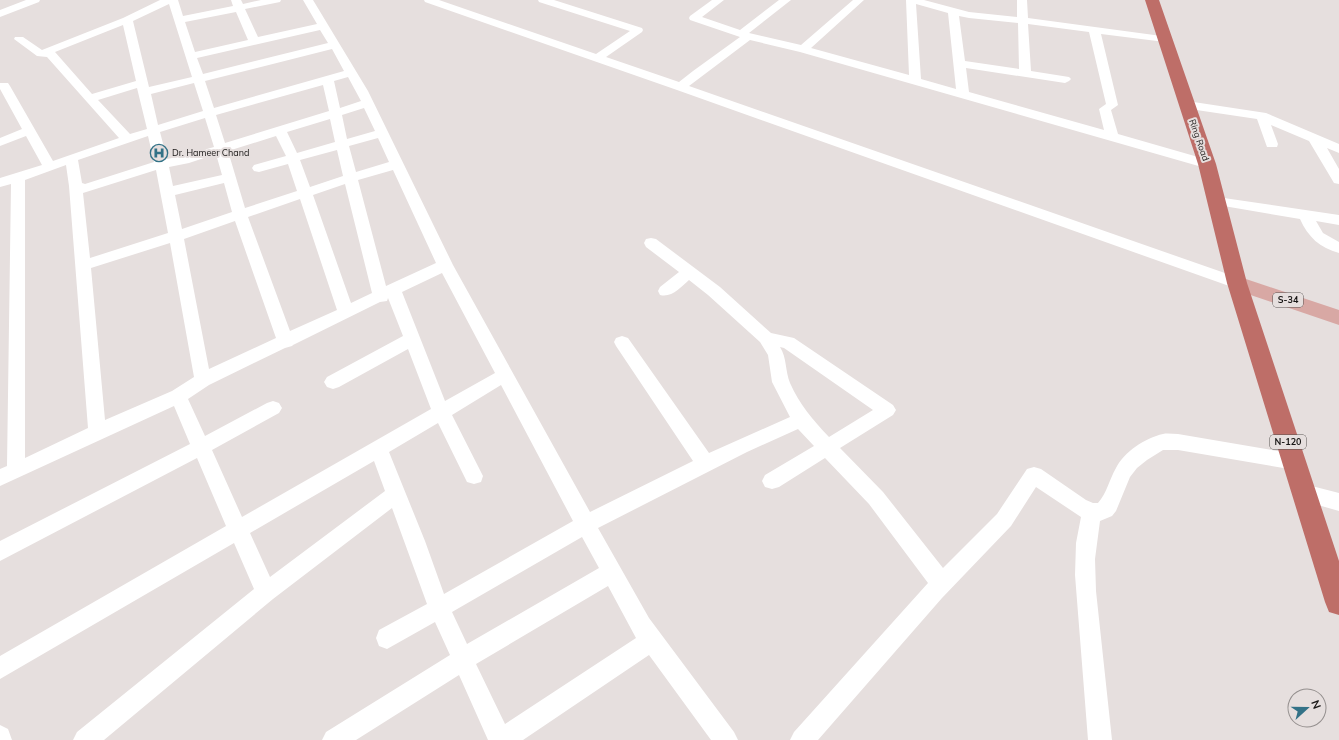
<svg xmlns="http://www.w3.org/2000/svg" width="1339" height="740" viewBox="0 0 1339 740" font-family="Mulish,sans-serif">
	<style>
		.lines { fill: none; stroke-linecap: round; stroke-linejoin: round }
		.minor { fill: #fff; fill-rule: evenodd }
		.major { fill: #d8a8a4; fill-rule: evenodd }
		.highway { fill: #be6e68; fill-rule: evenodd }
		.labels { text-anchor: middle; stroke-width: 4; stroke-linejoin: round; paint-order: stroke }
		.far-street-label { font-size: 9px; fill: #181615; stroke: #e6dfde }
		.far-poi-label { font-size: 9px; fill: #181615; stroke: #e6dfde; text-anchor: start }
		.shield { fill: #e6dfde; stroke: #565251; stroke-width: 1 }
		.shield-label { font-size: 9px; font-weight: bold; fill: #181615 }
	</style>
	<rect width="100%" height="100%" fill="#e6dfde"/>
	<g class="lines">
		<path class="minor" d="M26,0H40L39,2L0,17V10Z
			M160,0H178L183,16L233,6L231,0H241L243,4L261,0H281L280,2L245,9L258,37L317,24L303,0H313L368,91L453,265L590,512L693,461L616,346L614,342L616,338L622,336L628,338L709,453L790,417L772,382L768,355L760,342L708,295L689,280C681,287 672,298 660,295L658,291L660,287L679,272L646,247L644,243L646,239L651,238L656,239L720,287L771,333L794,338L893,405L896,410L893,415L840,448L883,492L943,568L997,514L1027,469L1034,467L1041,469L1086,500L1093,503H1098C1107,493 1109,480 1116,468C1124,452 1145,438 1163,434C1167,433 1173,434 1178,434L1295,454L1302,456L1304,462L1302,468L1295,470L1178,450H1163L1147,460L1137,468L1130,477L1116,511L1112,516L1100,521L1095,559L1096,591L1112,740H1088L1075,575L1076,543L1081,517L1036,487L1011,526L942,598L818,740H790L794,732L928,583L869,504L825,458L779,487L772,489L765,487L762,481L765,475L814,446L798,429L747,452L598,528L649,618L734,732L738,740H711L649,655L523,740H488L459,675L356,740H322L326,732L450,655L435,622L387,649L379,646L376,638L379,630L427,604L392,508L273,599L104,740H73L77,732L254,589L234,543L0,679V656L226,526L197,458L0,561V541L190,444L174,406L0,486V469L7,466L11,184L0,187V178L42,165L26,136L0,146V138L22,129L0,89V83H8L10,86L53,161L119,138L47,57L37,56L14,39L15,37H23L42,50L123,18ZM169,4L192,77L149,87L133,21ZM236,12L248,40L195,52L185,22ZM123,25L136,81L92,94L55,52ZM320,30L328,43L203,74L197,58ZM332,49L344,71L214,108L205,81ZM348,77L361,101L340,108L334,81ZM194,83L203,111L158,125L151,94ZM323,85L329,111L225,143L216,115ZM137,88L147,129L130,134L98,100ZM364,108L375,131L347,139L342,115ZM205,118L214,147L182,156L167,159L160,132ZM330,119L335,142L297,153L287,132ZM148,136L154,162L85,184L82,183L78,160ZM276,136L286,156L254,165L252,168L254,171L259,172L288,164L297,191L245,208L228,151ZM378,138L389,162L356,172L349,146ZM337,150L343,176L310,187L300,160ZM216,154L222,175L173,186L169,167L189,163ZM66,165L69,186L88,428L25,458V180ZM156,170L168,233L90,258L83,193ZM393,170L436,263L386,286L358,180ZM224,183L232,212L182,229L175,195ZM345,184L372,293L351,303L313,195ZM300,199L337,310L290,331L248,217ZM235,221L276,338L209,369L184,239ZM170,243L194,377L172,391L105,420L91,268ZM442,273L495,373L445,401L402,292ZM388,298L403,336L327,377L324,382L327,387L333,389L339,387L408,349L431,409L242,517L212,450L279,413L282,408L279,403L273,401L267,403L205,436L188,399L209,385L285,348L292,346L293,345L380,302L387,301ZM780,347L784,348L873,410L829,437C812,419 800,405 790,383C785,371 787,358 780,347ZM501,385L573,521L444,594L425,541L389,452L438,423L467,482L474,484L481,482L483,476L452,415ZM374,461L385,491L270,577L250,533ZM582,537L599,568L467,644L452,612ZM608,586L636,638L505,724L476,664Z
			M424,0H439L596,54L630,31L539,2L538,0H554L642,28L643,30L642,32L606,57L679,82L693,71L740,37L690,20L689,18L690,16L712,0H724L702,17L740,30L779,0H791L749,33L801,45L853,0H864L811,48L909,75L906,0H924L969,12L1017,17V0H1027L1028,18L1169,37L1170,39L1169,41L1165,42L1101,34L1118,105L1111,110L1118,134L1212,161L1214,164L1212,167H1202L800,52L750,40L689,86L1242,279L1245,283L1242,287L1237,289L1232,287L677,90L425,2ZM916,4L948,13L956,89L921,79ZM959,16L969,18L1018,23L1019,69L965,61ZM1028,24L1089,32L1106,104L1099,109L1104,130L969,92L966,68L1065,83L1069,81L1071,79L1069,77L1031,71Z
			M1187,101L1266,113L1339,144V153L1327,148L1339,169V184L1334,183L1309,141L1271,125L1278,144L1277,147H1267L1257,119L1183,108L1181,105L1183,102Z
			M1217,197L1339,215V225L1316,221L1323,233L1339,242V253C1320,248 1308,237 1300,219L1212,204L1210,201L1212,198Z
			M1304,484L1339,493V511L1297,499L1294,493L1297,487Z
			M0,725L8,729L12,740H0Z"/>
		<path class="major" d="M1237,276L1339,310V325L1230,288L1227,283L1230,278Z"/>
		<path class="highway" d="M1145,0H1159L1216,164L1247,283L1339,561V615L1329,612L1325,602L1227,283L1198,164Z"/>
	</g>
	<defs>
		<symbol id="hospital-ring" viewBox="-11 -11 22 22"><circle r="9.5" fill="#e6dfde" stroke="#337287" stroke-width="1.5"/><path d="M-5-5h3v3.5h4V-5h3V5h-3V1.5h-4V5h-3Z" fill="#337287"/></symbol>
	</defs>
	<g fill-rule="evenodd">
		<use href="#hospital-ring" x="149" y="143" width="20" height="20"/>
	</g>
	<g class="labels">
		<g class="far-street-label">
			<text transform="translate(1199 140) rotate(71)" y="3">Ring Road</text>
		</g>
		<g class="far-poi-label">
			<text x="172" y="156">Dr. Hameer Chand</text>
		</g>
		<g class="shield">
			<rect x="1273" y="293" width="30" height="14" rx="3"/>
			<rect x="1270" y="435" width="36" height="14" rx="3"/>
		</g>
		<g class="shield-label">
			<text x="1288" y="303">S-34</text>
			<text x="1288" y="445">N-120</text>
		</g>
	</g>
	<g transform="translate(1307 708) rotate(69)"><circle r="19" fill="#e6dfde" stroke="#948f8e"/>
	<path d="M0-3L7 15L0 10L-7 15Z" fill="#337287"/>
	<text y="-6" font-size="11" font-weight="bold" text-anchor="middle" fill="#181615">N</text>
	</g>
</svg>
